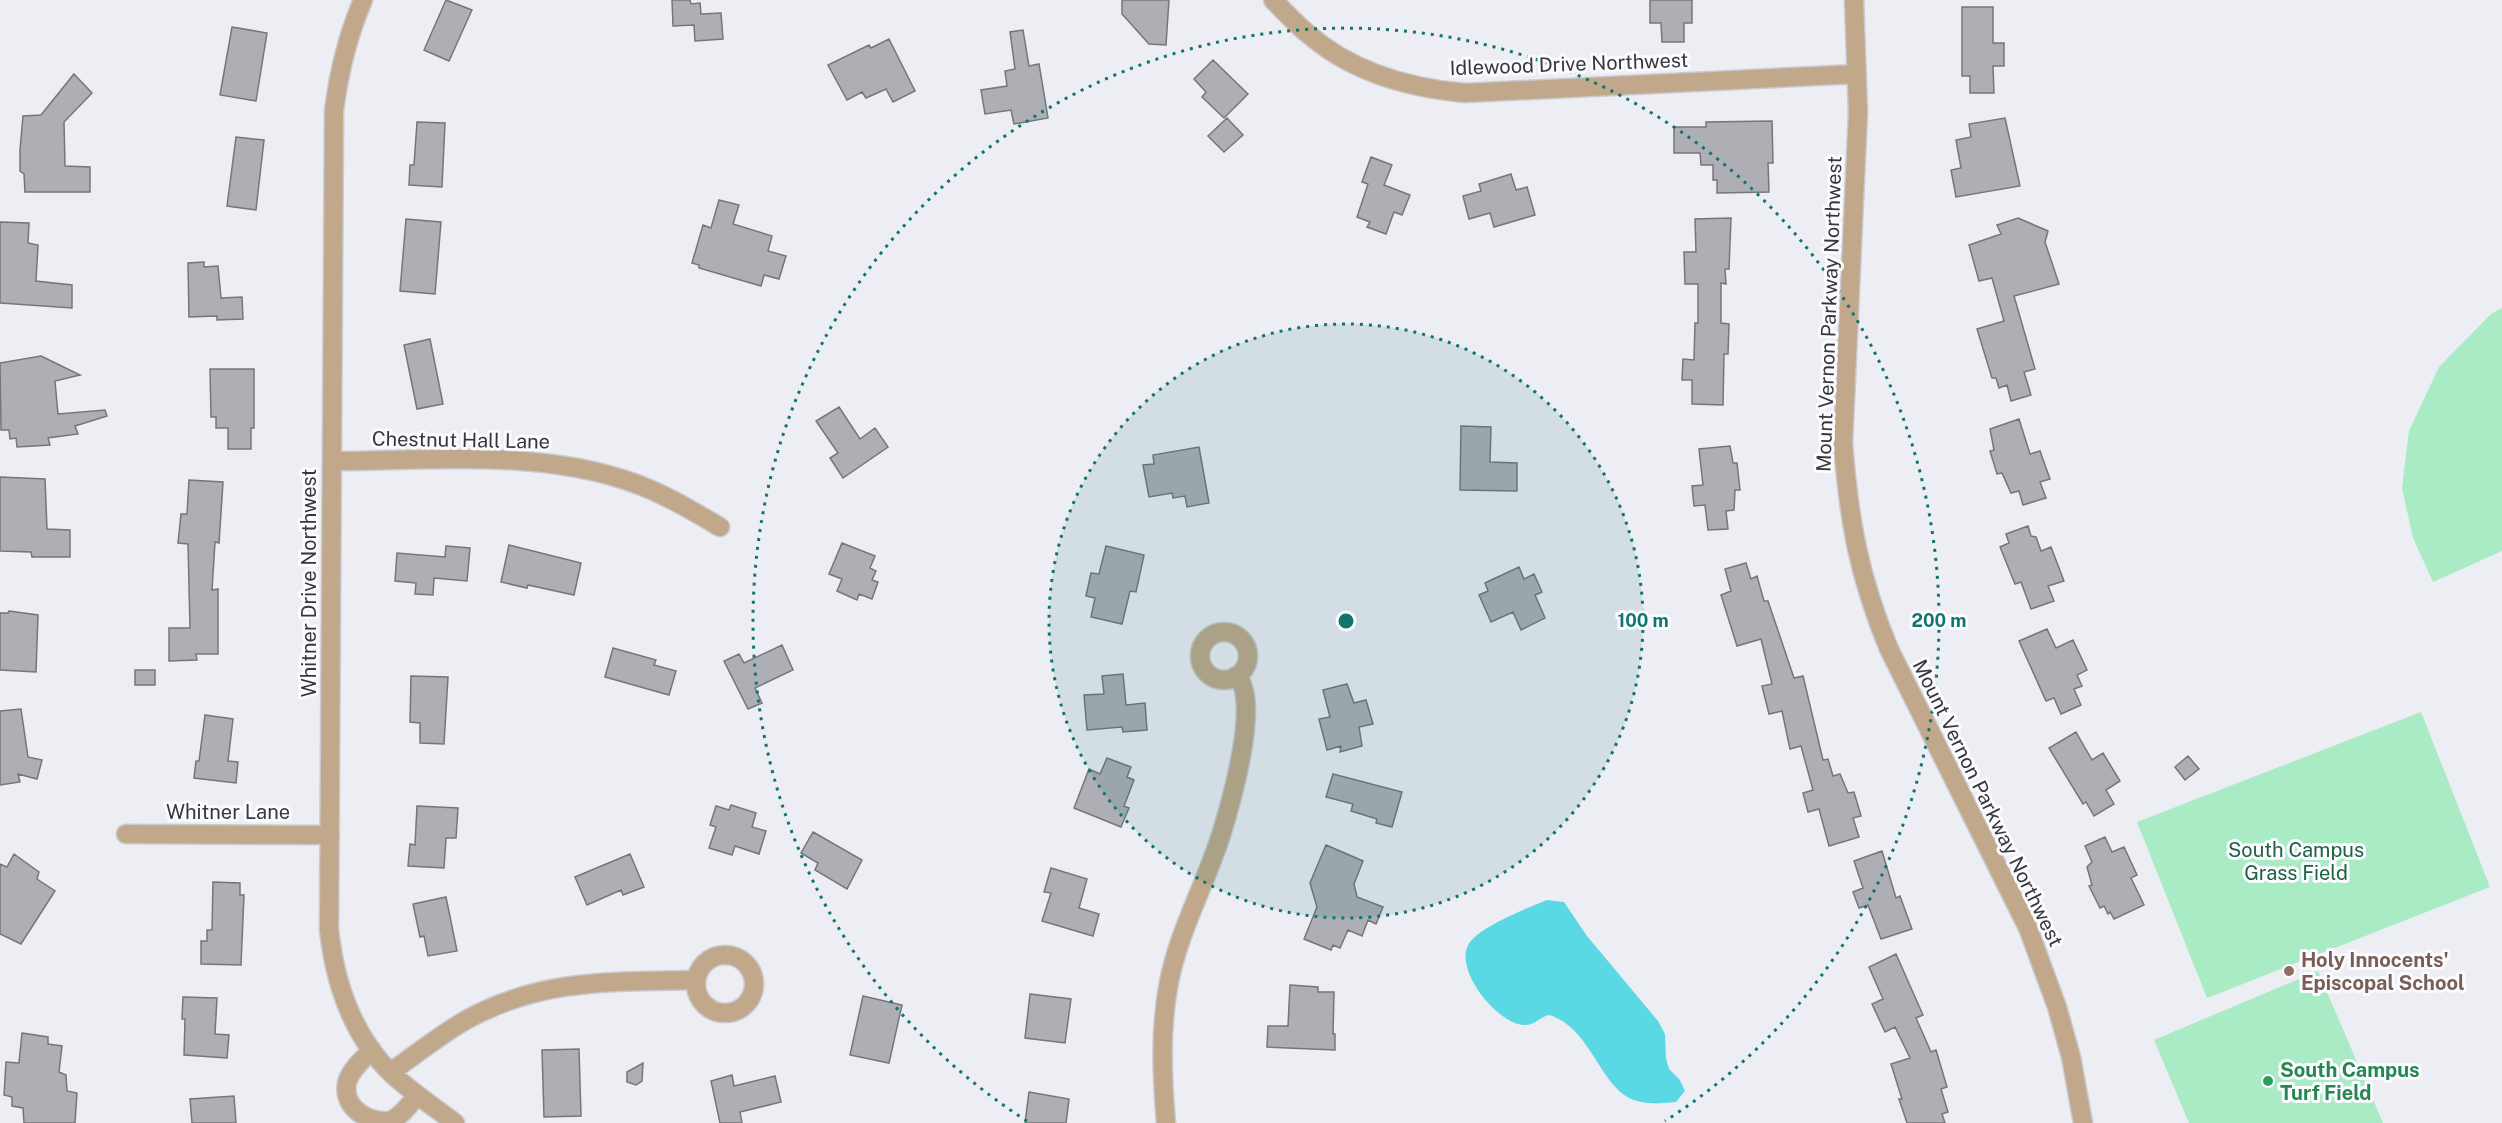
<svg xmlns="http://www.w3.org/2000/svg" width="2502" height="1123" viewBox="0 0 2502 1123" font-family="'Public Sans',sans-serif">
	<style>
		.green { fill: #a8ebc4 }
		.water { fill: #5ad8e3 }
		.building { fill: #aeaeb5; stroke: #75757b; stroke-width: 1.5 }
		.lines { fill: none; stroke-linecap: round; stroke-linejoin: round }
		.minor-casing { stroke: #c9c9cf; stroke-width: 21 }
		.minor { stroke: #c1a88a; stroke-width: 18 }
		.ring { fill: none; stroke: #0f766e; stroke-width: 3; stroke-dasharray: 3 6 }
		.education-dot { fill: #8d6e63; stroke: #fafaff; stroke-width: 2 }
		.leisure-dot { fill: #2e9e5b; stroke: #fafaff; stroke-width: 2 }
		.labels { text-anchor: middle; stroke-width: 6; stroke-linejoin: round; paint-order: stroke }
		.street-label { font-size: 20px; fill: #37373a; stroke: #fafaff }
		.park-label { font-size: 20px; fill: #1f6141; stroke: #fafaff }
		.education-label { font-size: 20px; font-weight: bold; fill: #785e54; stroke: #fafaff; text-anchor: start }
		.leisure-label { font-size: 20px; font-weight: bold; fill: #27864d; stroke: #fafaff; text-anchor: start }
		.centre { fill: #0f766e; stroke: #fafaff; stroke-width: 3 }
		.ring-label { font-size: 18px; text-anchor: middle; font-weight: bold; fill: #0f766e; stroke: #fafaff; stroke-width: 6; stroke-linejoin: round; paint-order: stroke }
	</style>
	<rect width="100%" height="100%" fill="#ededf4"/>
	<path class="green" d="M2502,308V551L2433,582L2413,538L2402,488L2409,431L2439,367L2491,314Z
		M2421,712L2490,887L2207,998L2137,822Z
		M2318,971L2383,1123H2189L2154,1040Z"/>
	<path class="water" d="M1547,900L1564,902L1587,936L1658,1021L1665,1034L1666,1058L1669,1069L1680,1080L1685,1091L1676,1102C1662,1103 1647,1105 1634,1100C1600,1088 1591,1027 1549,1015C1540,1017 1534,1026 1524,1025C1497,1024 1451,967 1470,942C1482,926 1527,908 1547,900Z"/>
	<path class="building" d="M446,0L472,10L449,61L424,50Z
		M672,0H690L691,4L700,3L701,14L721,13L723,39L695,41L694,25L673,26Z
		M1122,0H1169L1166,45L1149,44L1122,14Z
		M1650,0H1692V23H1684V42H1662L1661,23H1650Z
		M1962,7H1993V43H2004V66H1993L1994,93H1970V76H1962Z
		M232,27L267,33L256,101L220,95Z
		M1023,30L1029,66L1039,64L1048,118L1014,124L1011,110L985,114L981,90L1007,86L1005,71L1015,69L1010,32Z
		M889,39L915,91L893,102L886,89L866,98L862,92L847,100L828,65L869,45L871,48Z
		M1213,60L1248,94L1224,118L1202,97L1206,92L1194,79Z
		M74,74L92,93L64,122L65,166L90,167V192H25L24,174L20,171V150L23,116L41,115Z
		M1227,118L1243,135L1224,152L1208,136Z
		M2005,118L2020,186L1956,197L1951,170L1961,168L1956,140L1971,137L1969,124Z
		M1772,121L1773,163H1768L1769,192L1717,193V180H1713V165H1701L1700,153H1674V127H1706V122Z
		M417,122L445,123L442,187L409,185L410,165H414Z
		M236,137L264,140L256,210L227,206Z
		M1371,157L1392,165L1384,185L1410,195L1402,215L1394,212L1386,234L1367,227L1370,222L1357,217L1368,184L1362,182Z
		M1511,174L1516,190L1527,187L1535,215L1494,227L1490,213L1469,219L1463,196L1481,191L1479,184Z
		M719,200L739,205L733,224L772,236L768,251L786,256L779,279L764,275L761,286L699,268V265L692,263L703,225L711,228Z
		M1731,218L1729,269H1725L1726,284L1721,283V323L1729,324L1728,354H1724L1723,405L1692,404V380H1682L1683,359L1694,360L1695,323H1698V284H1685L1684,252H1696L1695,219Z
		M2018,218L2048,231L2045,242L2059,284L2014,296L2035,369L2024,372L2031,395L2011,401L2007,385L1999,388L1996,378H1992L1977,329L2004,321L1992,278L1979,281L1969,245L2001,234L1997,225Z
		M406,219L441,222L435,294L400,291Z
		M0,222L29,223L28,243L38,245L36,281L72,285V308L0,303Z
		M204,262V267L218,266L221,298L242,297L243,319L217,320V316L189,317L188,263Z
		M430,339L443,404L417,409L404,345Z
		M41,356L80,375L55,381L58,414L105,410L107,416L75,426L78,434L48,438L50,445L17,447L16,438L10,439L9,430H1L0,363Z
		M210,369H254V428H251V449H228V428H216V417H211Z
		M839,407L860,439L875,428L888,447L843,478L830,458L838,453L816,421Z
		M2019,419L2030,454L2040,451L2050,479L2040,482L2046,498L2023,505L2019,491L2011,493L2002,473L1997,474L1990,451L1994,450L1990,429Z
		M1461,426L1491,427L1490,462L1517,463V491L1460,490Z
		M1730,446L1733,463H1737L1740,490H1735L1734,510L1726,511L1728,529L1708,530L1705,505L1694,506L1692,486L1703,485L1699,449Z
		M1199,447L1209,503L1187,507L1185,496L1173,498L1172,493L1149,497L1143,465L1154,464L1153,455Z
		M0,477L45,479L47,529L70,530V557H32L31,552L0,551Z
		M189,480L223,482L219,543L215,542L212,590L218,589V654H196L197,660L169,661V628H190L188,544L178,543L181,514H187Z
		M2028,526L2031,536L2036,537L2041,551L2051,547L2064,581L2048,586L2054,601L2031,609L2021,582L2015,584L2000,547L2009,543L2006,534Z
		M842,543L875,556L870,568L876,571L872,580L878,582L872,599L859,594L857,600L837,591L842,579L829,574Z
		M509,545L581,563L574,595L528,585L527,588L501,582Z
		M446,546L470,548L467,581L434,578L433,595L415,594L416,583L395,581L397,553L445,557Z
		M1106,546L1144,555L1136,592L1130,591L1122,624L1091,617L1095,598L1086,596L1091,573L1099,574Z
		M1746,563L1751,579L1757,576L1764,601H1768L1794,678L1803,676L1823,760L1828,759L1833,776L1840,774L1848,793L1854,792L1861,816L1853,818L1859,837L1829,846L1819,809L1808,812L1803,793L1813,790L1801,746L1790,749L1782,711L1769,714L1762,686L1772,684L1761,639L1737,646L1721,595L1731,591L1725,569Z
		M1519,567L1524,579L1534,574L1542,592L1535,595L1545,618L1521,630L1513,612L1491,622L1479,595L1488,591L1485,583Z
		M9,611L38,615L36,672L0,670V613H8Z
		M2047,629L2056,648L2073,640L2087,670L2077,675L2082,686L2074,689L2081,705L2061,714L2054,698L2046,701L2019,641Z
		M782,645L793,670L755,688L762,703L748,709L724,661L739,654L744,663Z
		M613,648L656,660L654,665L676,671L669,695L605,677Z
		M135,670H155V685H135Z
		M1123,674L1126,705L1145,703L1147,730L1123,732L1122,727L1087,730L1084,695L1104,694L1102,676Z
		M411,676L448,677L444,744L420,743V723L410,722Z
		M1347,684L1354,703L1366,700L1373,724L1359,727L1362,746L1340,752L1341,746L1327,750L1319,719L1330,717L1323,690Z
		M21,709L28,757L42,760L37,779L18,774L20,782L0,785V711Z
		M205,715L233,719L228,761L238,762L236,783L194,778L196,761H199Z
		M2076,732L2092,760L2103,753L2120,781L2106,790L2114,804L2094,816L2086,802L2083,804L2049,748Z
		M2188,756L2199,769L2185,780L2175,767Z
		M1107,758L1131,767L1127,777L1134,780L1124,806L1129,808L1121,827L1074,808L1089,769L1100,774Z
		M1333,774L1402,792L1392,827L1376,823L1377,819L1351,811L1353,804L1326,797Z
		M731,805L756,813L752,827L766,831L759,854L735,846L732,855L709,848L716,827L710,825L716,806L729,810Z
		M417,806L458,808L456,838H446L444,868L408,866L410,844L415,845Z
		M813,832L862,860L847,889L815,870L818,863L801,853Z
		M2105,837L2112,852L2124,847L2137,875L2131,878L2144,905L2114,919L2110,912L2108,914L2104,906L2100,908L2089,886L2092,885L2087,867L2092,862L2085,846Z
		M1326,845L1363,861L1354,884L1357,897L1383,907L1376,924L1368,920L1362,936L1348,930L1340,948L1333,945L1331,950L1304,939L1317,907L1310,883Z
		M1882,851L1896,898L1900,896L1912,929L1881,939L1868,905L1859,908L1853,892L1863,888L1854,861Z
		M14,854L39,872L37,879L55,891L21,944L0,934V864L7,867Z
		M630,854L644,887L623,895L621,890L587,905L575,877Z
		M1051,868L1087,879L1079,908L1099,914L1093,936L1042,921L1051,893L1044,892Z
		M213,882L240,883V895H244L241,965L201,964V941H207V930H212Z
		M446,897L457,951L428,956L424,936L420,937L413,904Z
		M1896,954L1923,1015L1916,1018L1931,1052L1936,1050L1947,1087L1941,1089L1948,1112L1942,1114L1945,1123H1907L1899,1099H1902L1891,1064L1910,1058L1895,1027L1885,1032L1872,1004L1883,999L1869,967Z
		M1290,985L1318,987V992H1334L1333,1034H1335V1050L1267,1047L1268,1026H1288Z
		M1030,994L1071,999L1065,1043L1025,1038Z
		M863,996L902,1005L889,1063L850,1055Z
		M183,997L217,998L215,1034L229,1035L227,1058L184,1055L185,1019H182Z
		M22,1033L48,1037V1044L62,1046L59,1072L66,1075L67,1091L77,1093L75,1123H24L23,1108L12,1106V1097L4,1095L6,1062L19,1063Z
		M579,1049L581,1116L544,1117L542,1050Z
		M643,1063L642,1081L636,1085L627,1082V1072Z
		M732,1075L734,1086L775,1076L781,1102L740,1112L742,1123H720L711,1081Z
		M1029,1092L1069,1099L1066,1123H1025Z
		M234,1096L236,1123H192L190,1099Z"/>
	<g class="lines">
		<defs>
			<path id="minor" d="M363,0C347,37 339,71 334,111L329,930C335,983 353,1037 393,1075C413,1093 434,1107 455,1123
				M1273,0C1284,11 1295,23 1307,33C1350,71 1408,88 1465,93L1857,74
				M1854,0L1858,112L1843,443C1849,521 1859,577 1889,649L2028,928L2057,1007L2071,1057L2083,1123
				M332,461C429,461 538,449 631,482C663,493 691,510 720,527
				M1200 656a24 24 0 1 1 48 0a24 24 0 1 1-48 0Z
				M126,834L330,835
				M696 984a29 29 0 1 1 58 0a29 29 0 1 1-58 0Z
				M372,1050C363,1059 350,1070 347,1083C342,1107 367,1123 390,1121C402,1116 409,1105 417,1095
				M391,1072C415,1055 440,1035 466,1020C542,978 613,982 696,980
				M1166,1123C1162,1076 1160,1028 1169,982C1179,931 1205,885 1221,835C1230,806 1262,697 1236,676"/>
		</defs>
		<use href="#minor" class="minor-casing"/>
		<use href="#minor" class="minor"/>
	</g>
	<circle cx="1346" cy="621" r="297" fill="#0f766e" fill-opacity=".12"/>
	<g class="ring">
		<circle cx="1346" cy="621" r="297"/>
		<path d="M1027 1121A593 593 0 1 1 1665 1121"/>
	</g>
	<circle class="education-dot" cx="2289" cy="971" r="6"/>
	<circle class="leisure-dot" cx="2268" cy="1081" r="6"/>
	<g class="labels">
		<g class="street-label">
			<text transform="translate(1569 64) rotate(-2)" y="7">Idlewood Drive Northwest</text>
			<text transform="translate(1829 314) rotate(-88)" y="7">Mount Vernon Parkway Northwest</text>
			<text transform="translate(461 440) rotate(1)" y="7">Chestnut Hall Lane</text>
			<text transform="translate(309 583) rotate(-90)" y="7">Whitner Drive Northwest</text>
			<text transform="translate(1988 803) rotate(64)" y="7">Mount Vernon Parkway Northwest</text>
			<text x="228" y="819">Whitner Lane</text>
		</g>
		<g class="park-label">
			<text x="2296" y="857">South Campus<tspan x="2296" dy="23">Grass Field</tspan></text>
		</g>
		<g class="education-label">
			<text x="2301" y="967">Holy Innocents'<tspan x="2301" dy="23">Episcopal School</tspan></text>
		</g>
		<g class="leisure-label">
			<text x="2280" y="1077">South Campus<tspan x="2280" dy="23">Turf Field</tspan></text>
		</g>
	</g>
	<circle cx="1346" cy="621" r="9" class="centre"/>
	<g class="ring-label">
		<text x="1643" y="627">100 m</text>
		<text x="1939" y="627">200 m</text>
	</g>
</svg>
